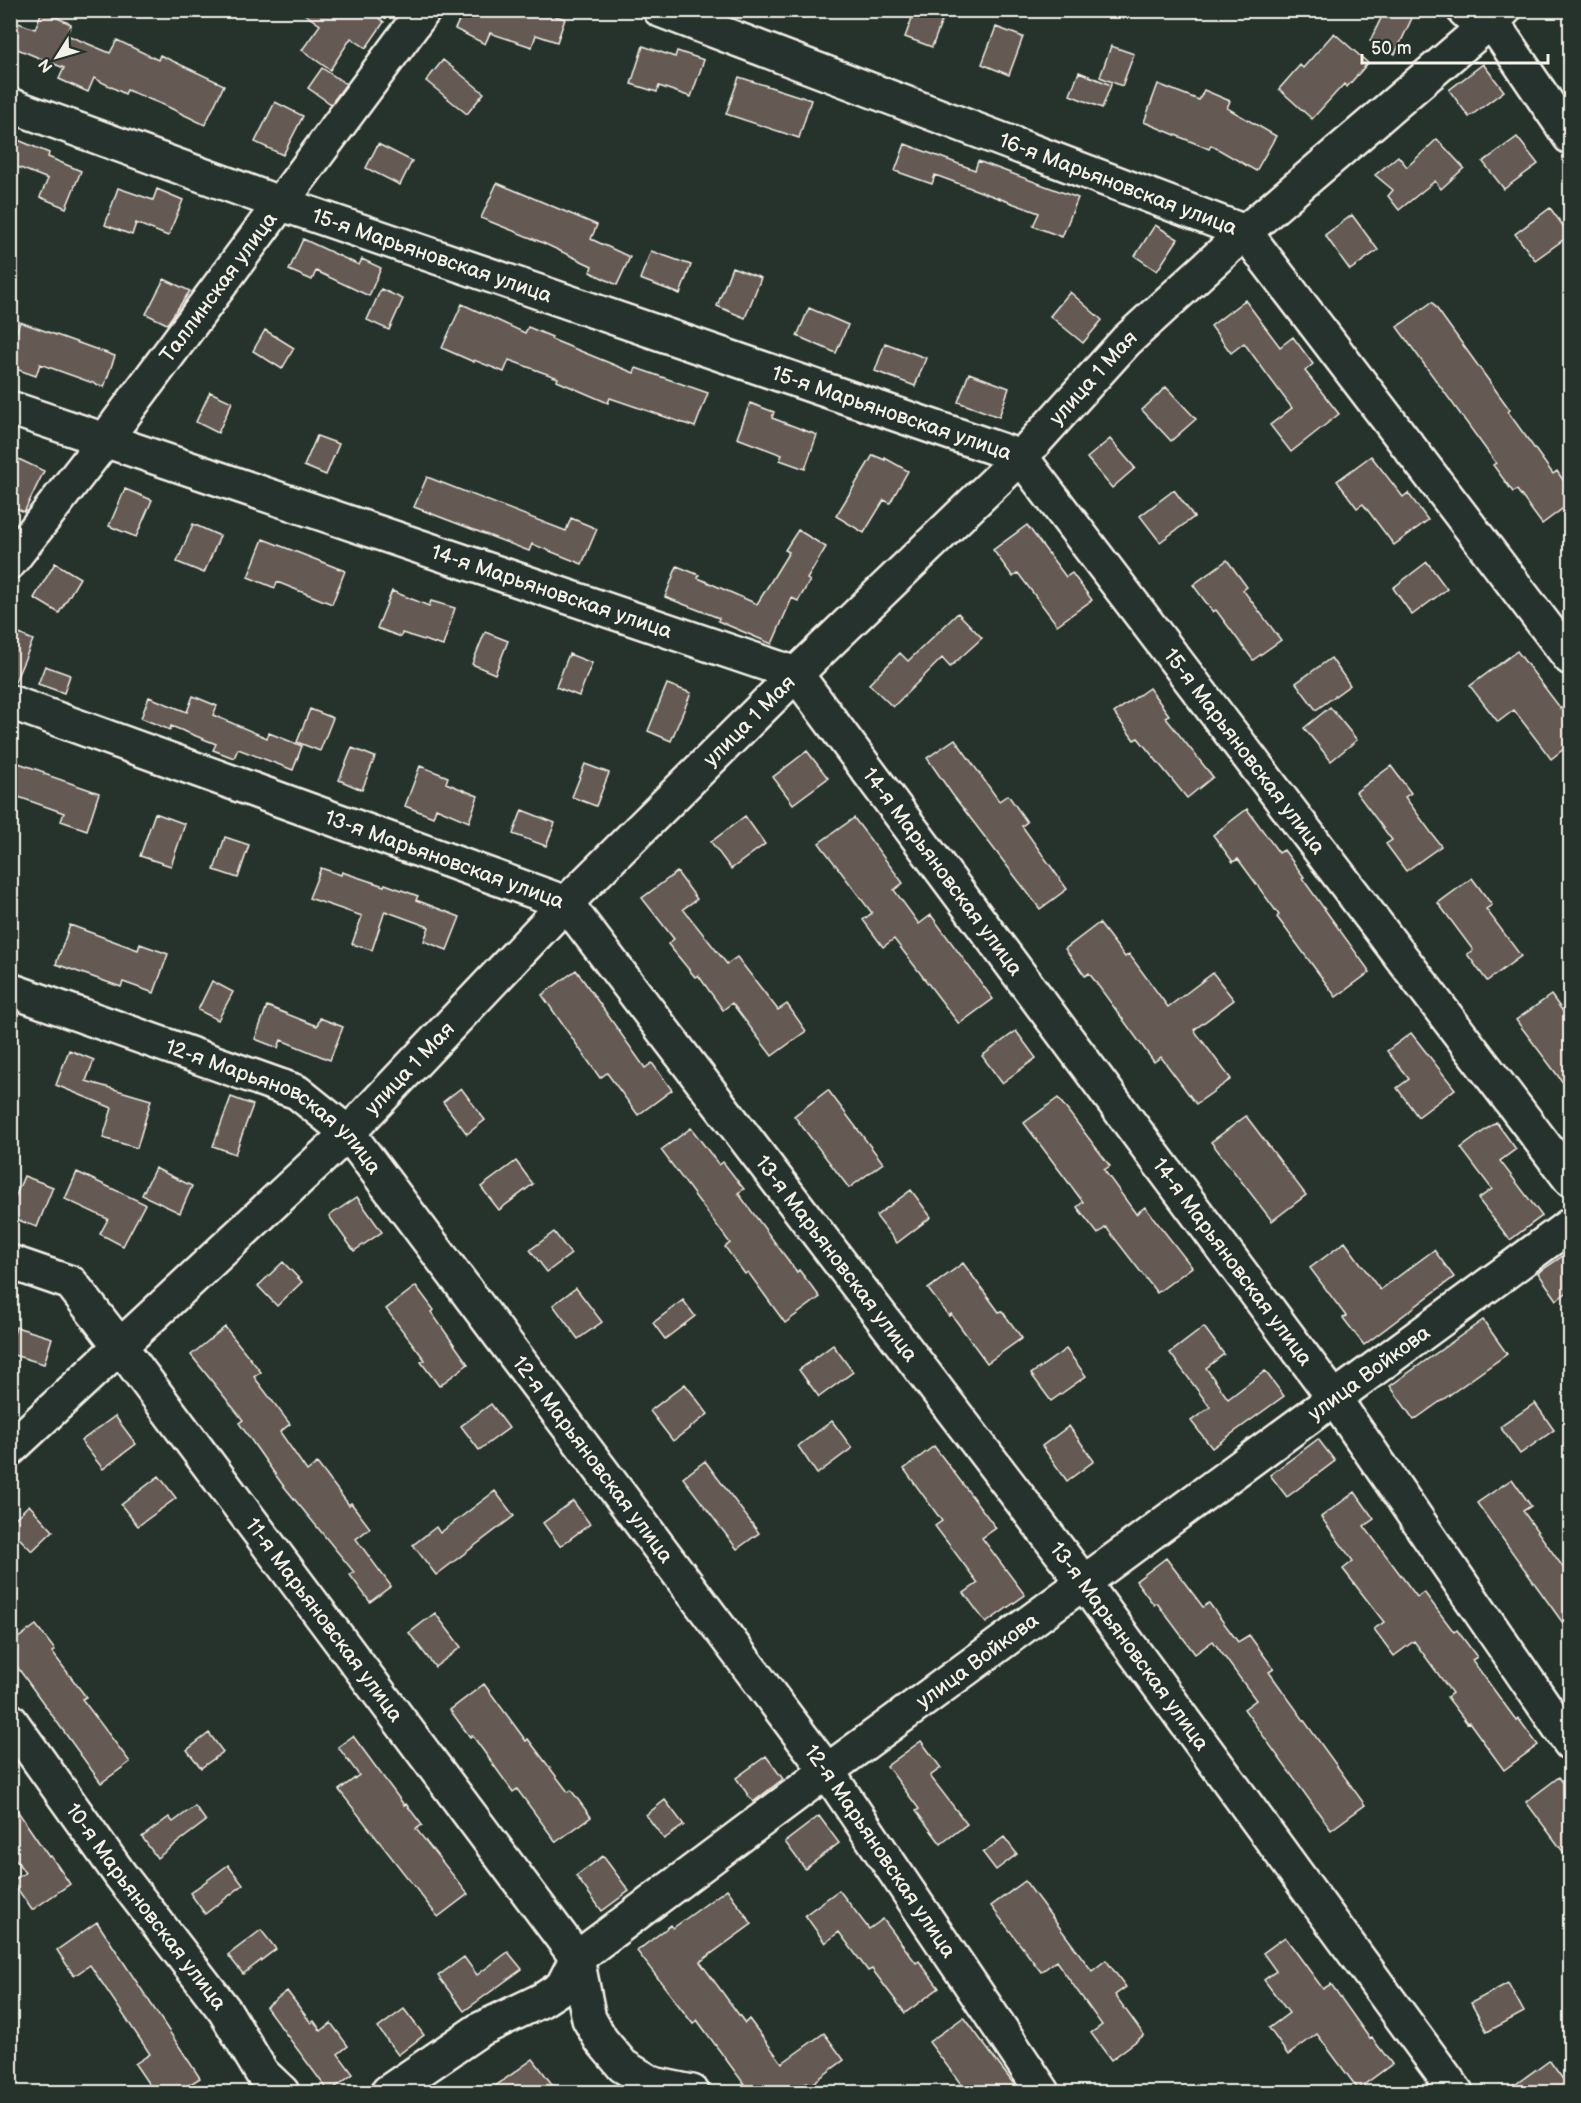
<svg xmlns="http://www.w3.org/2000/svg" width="1581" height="2103" viewBox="0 0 1581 2103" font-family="'Balsamiq Sans',sans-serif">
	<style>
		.building { fill: #655a53; stroke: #f4f1e8; stroke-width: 1.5 }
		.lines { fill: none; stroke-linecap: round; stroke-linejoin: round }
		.minor-casing { stroke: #f4f1e8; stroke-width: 38 }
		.minor { stroke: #26332d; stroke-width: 33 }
		.labels { text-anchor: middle; stroke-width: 6; stroke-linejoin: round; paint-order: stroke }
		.street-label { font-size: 21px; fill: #f4f1e8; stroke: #26332d }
	</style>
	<rect width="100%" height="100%" fill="#26332d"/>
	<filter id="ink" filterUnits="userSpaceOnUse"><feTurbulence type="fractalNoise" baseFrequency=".0167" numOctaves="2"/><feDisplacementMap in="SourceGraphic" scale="12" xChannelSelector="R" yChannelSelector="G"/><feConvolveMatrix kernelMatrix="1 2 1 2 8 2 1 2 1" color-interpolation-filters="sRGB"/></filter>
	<g filter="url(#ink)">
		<path class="building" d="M299,10H367L384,22L366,48L351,38L330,70L302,50L320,25Z
			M464,10H538L565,19L557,42L536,35L532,47L490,33L485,44L455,29Z
			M915,10H946L932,47L905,37Z
			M1385,10H1396L1412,18L1395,54L1370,41Z
			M42,11L71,24L67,35L110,53L117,40L158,60L160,55L224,85L205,125L166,106L127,90L125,94L94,78L88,92L59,79L64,68L10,46V20L35,29Z
			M996,27L1023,37L1009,75L982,64Z
			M1334,33L1368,63L1347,87L1344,84L1312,119L1279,89L1300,65L1303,68Z
			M643,46L675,57L677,51L704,60L691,97L659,86L657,92L631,84Z
			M1111,46L1134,54L1122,86L1100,77Z
			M443,60L484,93L467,114L426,81Z
			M1483,64L1504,91L1469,117L1449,90Z
			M322,68L346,84L331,104L308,88Z
			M1079,72L1111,85L1102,108L1070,95Z
			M739,77L811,100L799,138L726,114Z
			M1158,84L1199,100L1204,90L1230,101L1227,108L1276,136L1256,171L1211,145L1209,149L1144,122Z
			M275,102L303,116L283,155L255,142Z
			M1517,137L1538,164L1504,189L1483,162Z
			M1437,139L1464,168L1441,189L1435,181L1399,210L1388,196L1393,190L1375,175L1398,156L1407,167Z
			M18,140L49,153L48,157L81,171L66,208L40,197L48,179L10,164V157Z
			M378,144L412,161L400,185L366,168Z
			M905,144L975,170L978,161L1078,198L1062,237L1033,226L1039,213L935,175L932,184L895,171Z
			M497,183L597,225L591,239L630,257L617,285L590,272L592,266L541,242L481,218Z
			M118,188L153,200L157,189L183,200L168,236L136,223L132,235L105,225Z
			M1550,208L1570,235L1535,260L1515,234Z
			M1352,215L1378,250L1350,270L1325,235Z
			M1155,225L1178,239L1157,271L1135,256Z
			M303,239L359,265L362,259L381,268L369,296L316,271L312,280L289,270Z
			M651,251L691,265L680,294L640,279Z
			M732,267L761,278L745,318L717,306Z
			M164,279L190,291L167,324L146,314Z
			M381,289L403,299L389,330L367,320Z
			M1070,292L1102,320L1083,343L1050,316Z
			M1245,300L1280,347L1293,337L1313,364L1305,371L1339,414L1291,452L1270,425L1292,408L1244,343L1231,353L1211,326Z
			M1432,302L1510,410L1508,412L1553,474L1557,471L1570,490V503L1542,524L1517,490L1513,492L1493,465L1496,463L1397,327Z
			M462,304L525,333L528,327L552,337L551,339L634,373L636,368L708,393L695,427L610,398L608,403L557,381L558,378L509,360L504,372L474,360V362L442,348Z
			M809,308L848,325L836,353L797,336Z
			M20,322L115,356L104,387L40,364L36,376L10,367V349Z
			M265,330L294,348L282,369L253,351Z
			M885,343L926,358L915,386L875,371Z
			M969,373L1009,388L999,417L958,402Z
			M1166,387L1196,419L1171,441L1142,410Z
			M210,392L232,402L218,433L196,422Z
			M750,403L774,412L772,418L817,435L805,469L780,460L782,455L737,438Z
			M317,436L339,444L326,475L304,466Z
			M1110,439L1135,468L1112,488L1087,458Z
			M10,455L44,471L24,512L10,505Z
			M873,455L885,460V458L908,471L890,503L884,500L864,533L836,516Z
			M1371,456L1403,497L1408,493L1428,520L1394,545L1363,504L1357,508L1337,481Z
			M427,477L566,531L571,518L597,529L582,564L532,544L529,551L414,507Z
			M125,489L152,500L136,537L109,526Z
			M1174,490L1194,517L1160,542L1140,516Z
			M193,524L220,536L204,573L177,562Z
			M1027,525L1066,577L1072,573L1092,600L1057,625L1018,573L1013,577L993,550Z
			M798,530L826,547L807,579L810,581L798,601L792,598L772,644L718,621L719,618L665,597L677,566L699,575L698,578L757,604L789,552L785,550Z
			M263,539L345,571L332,604L277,582L275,588L248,577Z
			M1227,560L1247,587L1243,590L1281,640L1253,660L1216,610L1213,612L1193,585Z
			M1427,562L1447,589L1412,615L1393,588Z
			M55,563L80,578L59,613L34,598Z
			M392,591L429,606L431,601L455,608L443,646L402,633L401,637L377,628Z
			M958,613L982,638L950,667L942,658L893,707L869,684L900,653L908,661Z
			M10,630L33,640L14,684H10Z
			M485,632L508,641L495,674L472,664Z
			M1517,651L1561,709L1570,702V744L1551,759L1514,710L1498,722L1470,686Z
			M569,654L592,663L579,696L556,687Z
			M1331,658L1350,685L1316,710L1296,683Z
			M45,666L70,675L64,693L38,684Z
			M667,684L691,693L671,741L648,731Z
			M1149,688L1169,715L1165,717L1213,777L1187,798L1138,738L1134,740L1114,713Z
			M193,696L217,706L213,715L267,738L269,733L302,746L293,770L238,749L234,758L213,750L216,744L171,726L170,730L141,718L149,697L187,712Z
			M1330,707L1357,740L1331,761L1304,728Z
			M310,709L333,718L320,751L297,742Z
			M955,739L999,801L1008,795L1027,822L1022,826L1067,889L1040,909L952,794L927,758Z
			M352,748L375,757L362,790L339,780Z
			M807,751L828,778L793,804L773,777Z
			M10,760L44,772V774L99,793L87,830L61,821L64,813L10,794Z
			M585,764L609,773L596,806L572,797Z
			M420,766L448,777L446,783L478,796L469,822L436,808L433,817L405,806Z
			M1391,766L1411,793L1405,797L1441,846L1406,871L1386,844L1392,840L1356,792Z
			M1247,809L1279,853L1284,850L1304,877L1302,878L1370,972L1336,997L1277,917L1279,915L1238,859L1233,862L1213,835Z
			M522,810L555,823L546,846L513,834Z
			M155,813L185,824L171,866L140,856Z
			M745,816L765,844L731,869L711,842Z
			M854,818L903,883L894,890L919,924L931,915L993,999L959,1024L894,939L883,947L863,920L872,913L819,843Z
			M225,837L249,845L238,878L214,870Z
			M321,868L341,875L342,872L384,886L385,884L418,896L416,900L460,917L447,950L424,941L429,927L385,911L372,950L352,944L362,916L309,898Z
			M677,872L697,899L683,909L727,964L737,957L778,1010L787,1004L806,1031L772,1056L732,1003L723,1010L698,975L695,977L668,944L674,939L642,898Z
			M1472,878L1492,905L1486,909L1521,956L1487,981L1467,954L1473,950L1438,903Z
			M1099,923L1125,957L1129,954L1168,1007L1213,973L1234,1000L1194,1030L1231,1079L1196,1104L1161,1057L1154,1062L1089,973L1085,976L1065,949Z
			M70,925L138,950L140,944L168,954L154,993L123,982L121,987L56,964Z
			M576,970L645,1068L652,1063L672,1090L638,1115L607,1073L600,1078L542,995Z
			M212,981L233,992L218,1020L198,1010Z
			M1551,995L1570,1021V1092L1516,1020Z
			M267,1006L317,1026L320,1018L343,1027L330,1060L281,1040L278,1048L255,1039Z
			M1016,1031L1036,1058L1002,1083L982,1056Z
			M1411,1033L1455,1089L1418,1117L1397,1088L1409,1079L1387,1051Z
			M69,1050L94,1060L86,1081L151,1100L137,1148L103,1138L112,1108L56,1085Z
			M461,1088L485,1120L467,1134L443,1102Z
			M828,1090L883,1163L849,1188L794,1116Z
			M231,1097L253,1105L235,1154L213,1146Z
			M1058,1098L1110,1166L1104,1170L1136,1214L1145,1207L1192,1267L1157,1293L1106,1227L1098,1234L1077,1207L1083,1202L1024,1123Z
			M1246,1116L1306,1195L1272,1221L1211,1142Z
			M1496,1122L1516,1149L1500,1161L1542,1216L1510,1240L1478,1199L1492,1189L1461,1148Z
			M691,1128L719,1165L723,1162L744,1189L738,1193L797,1272L799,1270L820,1297L785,1323L748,1272L745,1274L725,1247L730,1243L661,1150Z
			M516,1161L533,1184L499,1210L481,1187Z
			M155,1168L192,1186L180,1213L142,1195Z
			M77,1172L145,1204L123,1246L100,1234L108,1219L65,1199Z
			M24,1176L53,1187L37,1227L10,1217V1210Z
			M911,1190L931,1217L897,1243L876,1216Z
			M357,1197L382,1232L354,1251L329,1216Z
			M554,1232L571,1254L547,1272L530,1250Z
			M1345,1242L1380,1290L1434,1250L1454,1277L1364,1345L1343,1318L1346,1316L1310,1268Z
			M1570,1251V1290L1557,1300L1538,1273Z
			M283,1262L302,1282L277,1306L258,1286Z
			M963,1263L999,1312L1002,1311L1022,1338L987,1363L951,1314L949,1316L928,1289Z
			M416,1286L434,1310L431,1312L468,1364L439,1386L421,1362L425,1360L386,1309Z
			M576,1288L602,1322L578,1339L553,1305Z
			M683,1300L695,1316L665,1339L653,1323Z
			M1483,1320L1507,1354L1414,1420L1390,1386Z
			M16,1327L52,1338L44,1364L10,1354V1346Z
			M225,1327L261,1372L254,1377L290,1424L280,1432L307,1471L317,1463L349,1505L351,1503L370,1528L356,1539L391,1586L370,1602L350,1575L354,1572L282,1484L239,1423L243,1420L191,1355Z
			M1204,1327L1224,1354L1206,1368L1228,1399L1265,1371L1284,1396L1212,1448L1191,1421L1210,1407L1170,1353Z
			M833,1345L853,1372L819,1397L799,1370Z
			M1066,1349L1086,1376L1051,1401L1031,1374Z
			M685,1384L708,1414L673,1441L650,1411Z
			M1535,1403L1554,1430L1520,1454L1500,1427Z
			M491,1404L509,1428L479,1450L461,1426Z
			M115,1416L136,1444L103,1469L81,1441Z
			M832,1421L852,1448L817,1474L798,1446Z
			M1069,1426L1094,1461L1067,1481L1042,1446Z
			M1318,1439L1335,1461L1287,1497L1270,1475Z
			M934,1446L996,1528L982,1538L1025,1595L986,1623L964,1593L978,1583L935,1526L942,1521L904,1469Z
			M705,1461L759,1533L737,1549L683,1478Z
			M159,1476L176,1498L138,1526L121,1505Z
			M1512,1479L1531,1506L1523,1511L1570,1577V1633L1477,1503Z
			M495,1491L514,1516L436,1575L413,1545L436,1527L440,1533Z
			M1355,1492L1374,1519L1364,1526L1417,1597L1424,1592L1454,1632L1457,1630L1477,1657L1472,1660L1516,1720L1518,1718L1538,1745L1504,1770L1469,1722L1467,1723L1447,1697L1452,1693L1414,1641L1394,1656L1374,1629L1384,1622L1343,1569L1353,1561L1321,1517Z
			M573,1501L590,1524L560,1546L543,1523Z
			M29,1505L53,1531L32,1551L10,1529V1523Z
			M1166,1558L1203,1607L1209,1603L1238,1642L1249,1635L1274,1669L1269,1672L1365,1805L1331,1830L1244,1709L1256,1700L1213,1641L1195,1654L1157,1603L1154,1605L1136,1581Z
			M435,1613L461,1647L435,1667L409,1633Z
			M36,1625L55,1650L52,1652L86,1697L82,1699L130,1762L101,1783L10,1657V1644Z
			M484,1684L526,1741L528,1739L568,1792L571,1790L591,1817L556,1842L517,1789L513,1792L472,1735L470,1737L450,1710Z
			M209,1733L223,1752L201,1768L187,1750Z
			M353,1736L404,1805L406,1804L422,1825L416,1829L468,1894L438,1917L339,1790L359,1775L338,1747Z
			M921,1741L941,1768L930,1776L967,1824L941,1844L916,1811L919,1809L887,1766Z
			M766,1756L783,1779L753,1802L736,1778Z
			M1559,1777L1570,1792V1861L1526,1802Z
			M10,1800L49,1857L51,1856L70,1884L32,1910L12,1881L25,1873L10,1851Z
			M665,1800L684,1825L664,1839L646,1815Z
			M195,1806L206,1821L157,1858L142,1837L169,1817L173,1822Z
			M819,1816L839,1843L805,1869L785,1842Z
			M1004,1837L1017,1854L996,1870L983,1853Z
			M603,1856L629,1891L602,1911L576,1876Z
			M228,1865L243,1885L205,1914L190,1893Z
			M1025,1881L1092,1971L1106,1960L1126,1987L1115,1995L1144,2035L1111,2060L1091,2033L1102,2025L1056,1961L1041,1972L991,1906Z
			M727,1889L752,1924L700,1962L745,2023L749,2019L782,2063L824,2033L844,2060L810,2085L807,2082L793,2092H750L697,2020L693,2024L637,1951L671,1925L673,1928Z
			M839,1890L869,1929L883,1919L916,1963L919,1961L939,1988L905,2013L872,1969L868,1971L839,1932L825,1943L805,1915Z
			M97,1922L200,2078L178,2092H154L135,2064L150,2054L90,1965L74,1976L57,1950Z
			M261,1930L276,1949L243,1974L228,1955Z
			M1285,1937L1323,1989L1331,1984L1370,2039L1372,2038L1392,2064L1358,2089L1317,2034L1288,2055L1269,2028L1289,2013L1264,1980L1276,1971L1263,1953Z
			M508,1952L522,1969L464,2011L438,1976L464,1957L477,1975Z
			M1508,1983L1524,2012L1487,2032L1471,2003Z
			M287,1991L311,2023L314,2021L321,2031L331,2023L348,2046L338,2054L353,2074L329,2092L266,2007Z
			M404,2009L424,2035L398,2055L378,2028Z
			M964,2017L1000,2066L1020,2092H967L929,2042Z
			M533,2059L558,2092H487Z
			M1549,2060L1570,2089V2092H1505Z"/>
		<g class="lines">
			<defs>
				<g id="minor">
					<path id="s1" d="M660,10L1245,232L1570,658"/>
					<path d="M1464,10L1484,29"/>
					<path d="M1492,22L1570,137"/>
					<path id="s2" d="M10,105L282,204L1021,457L1570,1179"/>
					<path id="s3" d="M10,408L796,674L1334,1398L1570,1743"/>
					<path id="s4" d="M10,562L105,440L424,10"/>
					<path id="s5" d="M10,702L566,903L1084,1583L1456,2092"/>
					<path id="s6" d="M10,990L297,1092L348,1133L827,1771L1043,2092"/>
					<path id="s7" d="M10,1262L71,1283L120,1346L577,1958L589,2019L601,2040L623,2066L653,2084L692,2092"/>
					<path id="s8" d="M10,1449L348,1133L566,903L796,674L1021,457L1126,341L1245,232L1504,10"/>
					<path id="s9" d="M10,1720L121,1876L225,2011L262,2073L282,2092"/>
					<path id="s10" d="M388,2092L479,2030L542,2000L562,1987L577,1958L827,1771L1570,1225"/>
				</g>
			</defs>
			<use href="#minor" class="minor-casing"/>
			<use href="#minor" class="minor"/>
		</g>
	</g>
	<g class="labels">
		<g class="street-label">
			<text dy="7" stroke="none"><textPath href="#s1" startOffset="490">16-я Марьяновская улица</textPath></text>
			<text dy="7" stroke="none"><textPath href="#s2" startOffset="448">15-я Марьяновская улица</textPath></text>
			<text dy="7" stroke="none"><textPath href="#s4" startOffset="345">Таллинская улица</textPath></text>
			<text dy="7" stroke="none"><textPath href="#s8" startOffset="1524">улица 1 Мая</textPath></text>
			<text dy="7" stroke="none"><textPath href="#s2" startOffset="934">15-я Марьяновская улица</textPath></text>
			<text dy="7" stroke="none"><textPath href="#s3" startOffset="572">14-я Марьяновская улица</textPath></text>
			<text dy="7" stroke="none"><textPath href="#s8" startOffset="1038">улица 1 Мая</textPath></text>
			<text dy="7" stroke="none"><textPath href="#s2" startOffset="1440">15-я Марьяновская улица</textPath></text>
			<text dy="7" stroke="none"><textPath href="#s5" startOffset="462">13-я Марьяновская улица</textPath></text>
			<text dy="7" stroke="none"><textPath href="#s3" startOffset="1076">14-я Марьяновская улица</textPath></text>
			<text dy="7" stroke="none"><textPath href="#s8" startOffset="552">улица 1 Мая</textPath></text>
			<text dy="7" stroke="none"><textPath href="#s6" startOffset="292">12-я Марьяновская улица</textPath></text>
			<text dy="7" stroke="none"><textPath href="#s5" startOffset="1038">13-я Марьяновская улица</textPath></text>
			<text dy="7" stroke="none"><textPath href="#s3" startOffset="1562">14-я Марьяновская улица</textPath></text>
			<text dy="7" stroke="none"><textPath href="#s10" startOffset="1221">улица Войкова</textPath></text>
			<text dy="7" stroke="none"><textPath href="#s6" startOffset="778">12-я Марьяновская улица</textPath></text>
			<text dy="7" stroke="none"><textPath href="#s7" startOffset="486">11-я Марьяновская улица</textPath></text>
			<text dy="7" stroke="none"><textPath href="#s5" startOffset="1524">13-я Марьяновская улица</textPath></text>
			<text dy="7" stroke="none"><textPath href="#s10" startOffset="735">улица Войкова</textPath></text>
			<text dy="7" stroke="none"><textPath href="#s6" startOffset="1264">12-я Марьяновская улица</textPath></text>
			<text dy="7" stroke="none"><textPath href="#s9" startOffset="231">10-я Марьяновская улица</textPath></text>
		</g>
	</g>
	<rect width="1581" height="2103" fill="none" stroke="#26332d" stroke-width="36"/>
	<rect x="18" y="18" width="1545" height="2067" fill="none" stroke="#f4f1e8" stroke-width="2" filter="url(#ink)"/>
	<g transform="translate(57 57) rotate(233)" stroke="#26332d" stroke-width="4.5" paint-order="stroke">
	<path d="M0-4.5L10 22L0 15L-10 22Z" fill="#f4f1e8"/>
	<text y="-9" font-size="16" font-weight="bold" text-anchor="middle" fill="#f4f1e8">N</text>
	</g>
	<path d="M1362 54v9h186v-9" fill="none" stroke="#f4f1e8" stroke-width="3"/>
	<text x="1371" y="54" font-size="18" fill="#f4f1e8" stroke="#26332d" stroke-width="4.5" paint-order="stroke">50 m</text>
</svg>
